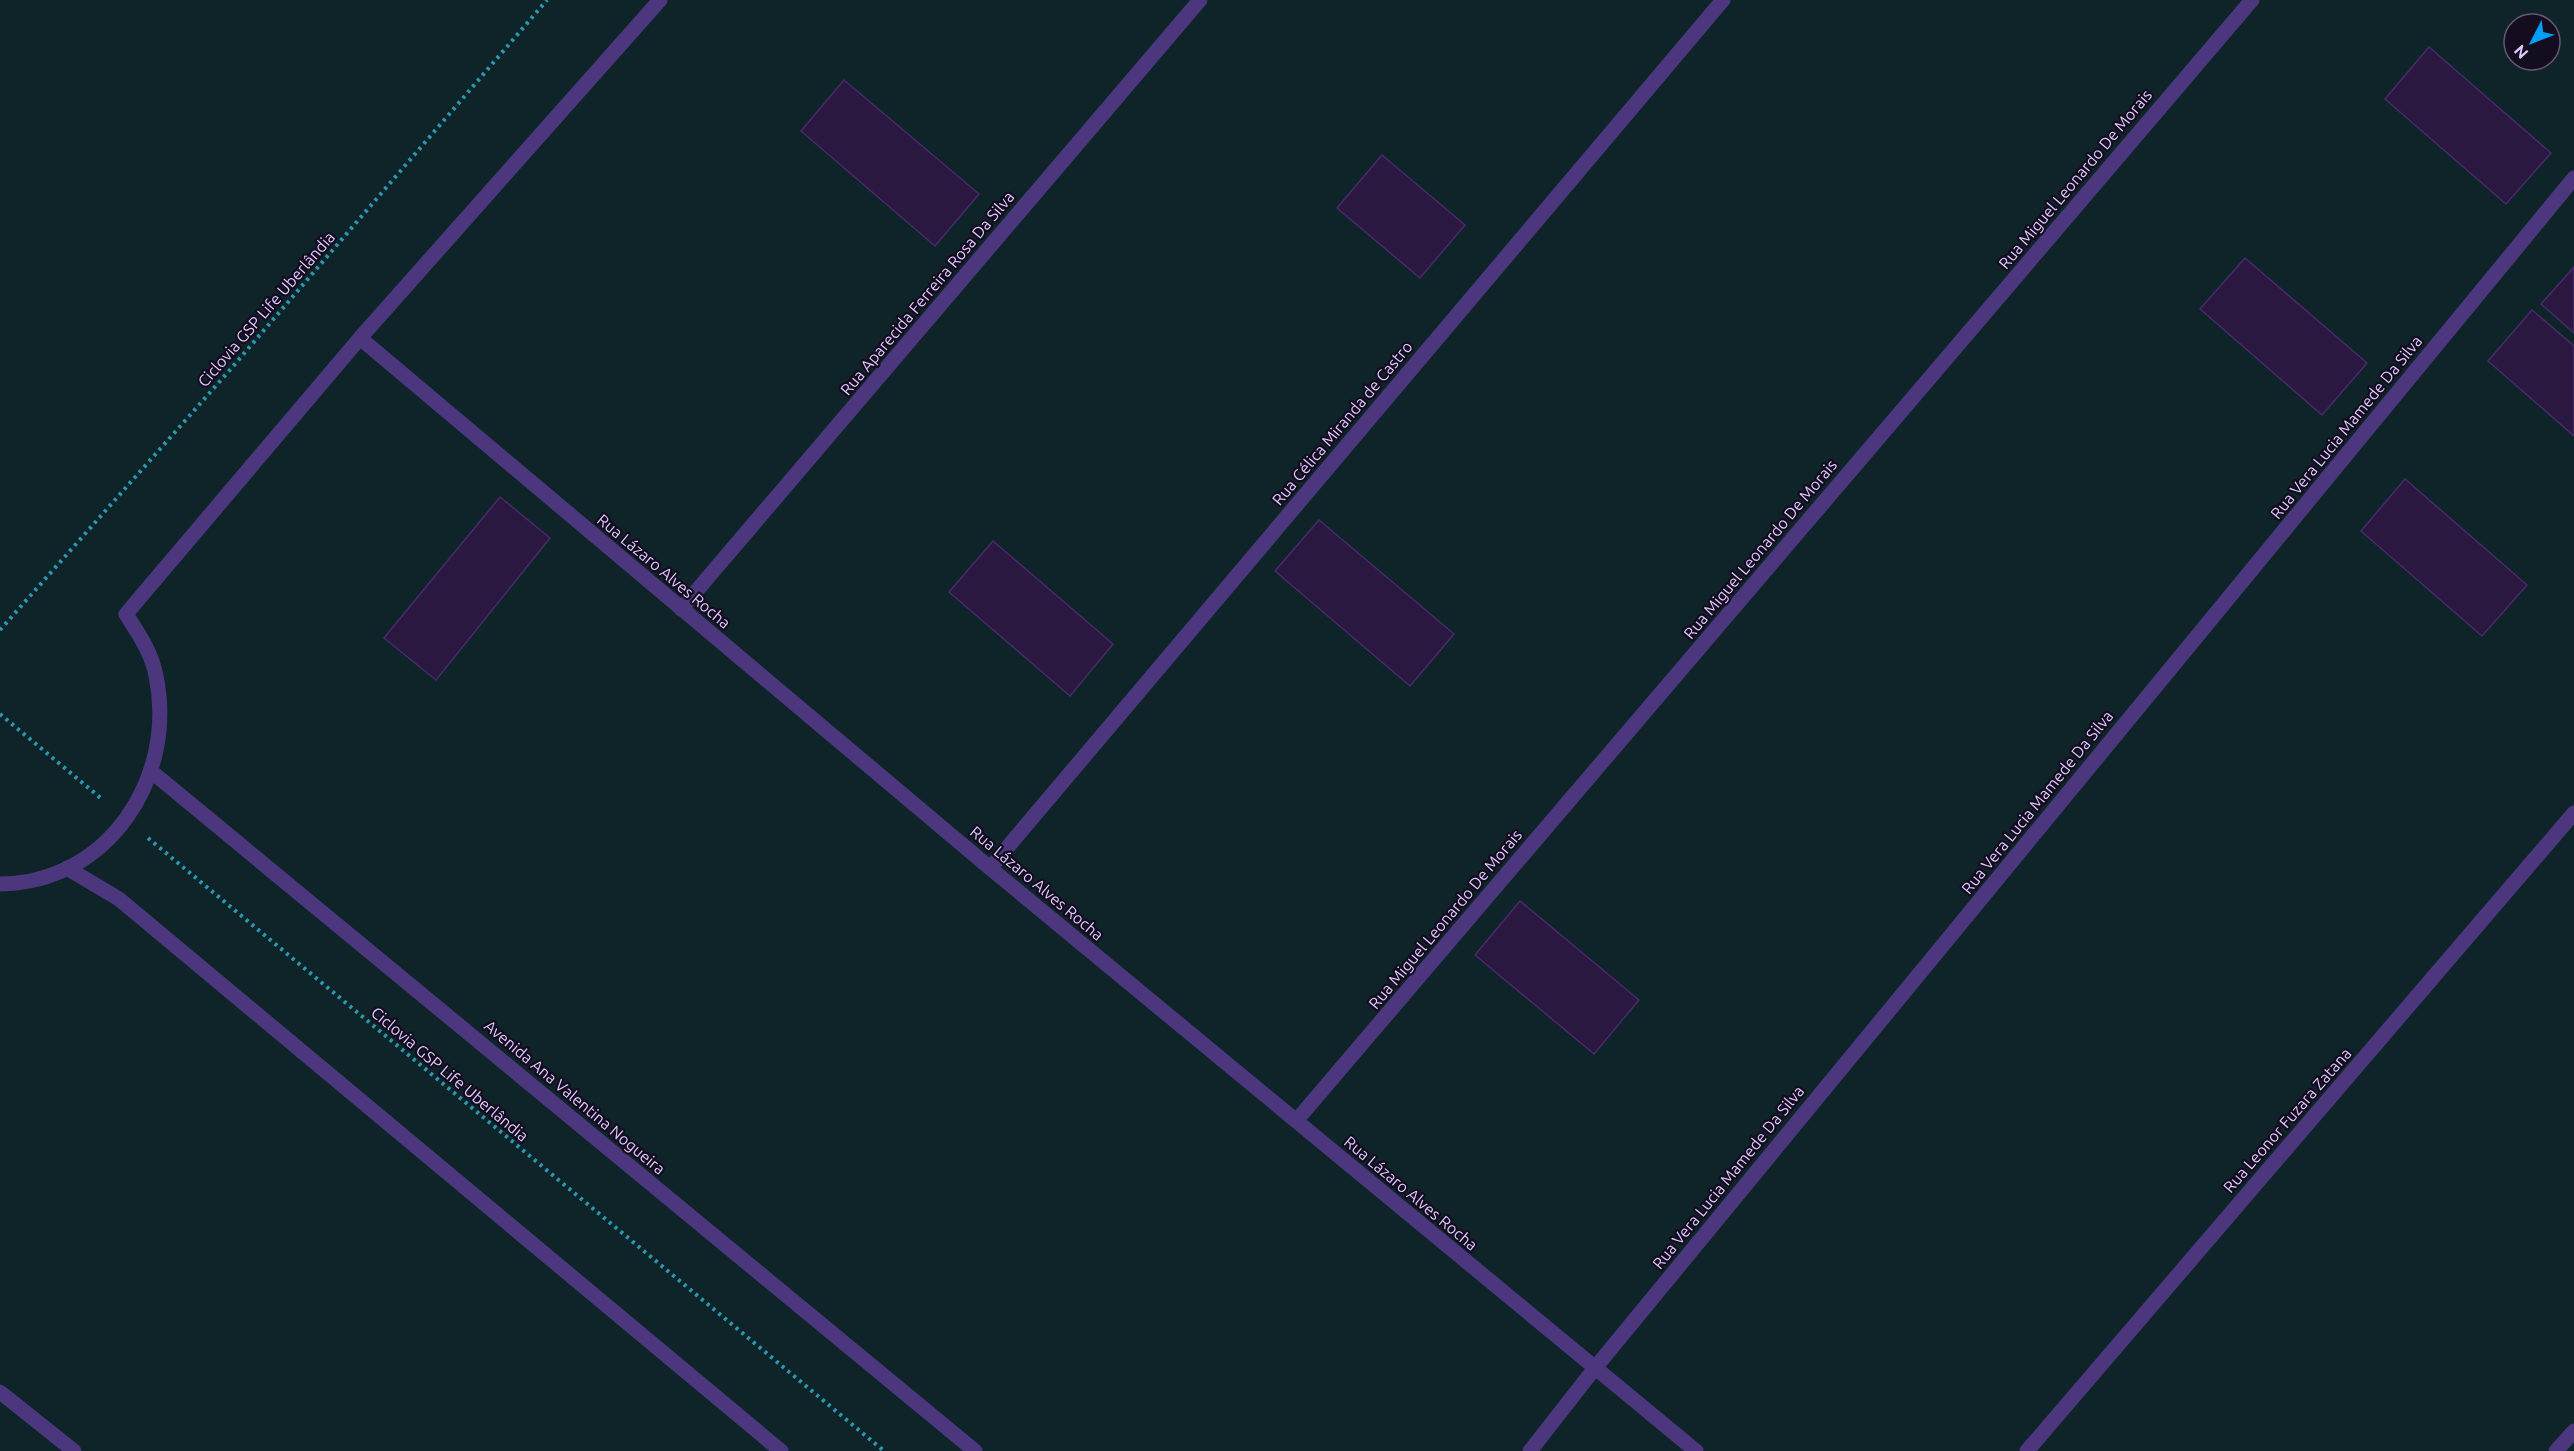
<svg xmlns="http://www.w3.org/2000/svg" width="2574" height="1451" viewBox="0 0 2574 1451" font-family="Ubuntu,sans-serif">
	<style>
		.green { fill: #0f2429; fill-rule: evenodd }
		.building { fill: #2a1840; stroke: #482a6c; stroke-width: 1.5 }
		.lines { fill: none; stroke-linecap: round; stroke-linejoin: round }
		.path { stroke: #2c97b1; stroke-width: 4; stroke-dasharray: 3 4.5; stroke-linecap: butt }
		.minor { stroke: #4c377f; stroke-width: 15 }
		.labels { text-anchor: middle; stroke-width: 4.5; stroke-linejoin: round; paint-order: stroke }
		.street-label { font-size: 16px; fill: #decaff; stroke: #140c1f }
	</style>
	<rect width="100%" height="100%" fill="#140c1f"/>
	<path class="green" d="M0,0H2574V1451H0ZM2514,24H2550V60H2514Z"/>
	<path class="building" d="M2429,47L2551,153L2506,204L2385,99Z
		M844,80L979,194L935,246L801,131Z
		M1382,155L1465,225L1420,278L1337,208Z
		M2245,258L2367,363L2322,415L2200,309Z
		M2574,267V333L2541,304Z
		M2532,310L2574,346V436L2488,361Z
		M2405,479L2527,585L2482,636L2361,531Z
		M500,497L550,538L436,680L384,638Z
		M1319,520L1454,634L1410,686L1275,571Z
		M993,541L1113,644L1070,696L949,592Z
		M1520,901L1639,1000L1594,1054L1475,955Z"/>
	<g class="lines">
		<path class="path" d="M0,630L229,371L547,0
			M0,714L103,800
			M148,838L884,1451"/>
		<path class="minor" d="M360,338L990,868L1696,1451
			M681,609L1200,0
			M152,772L975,1451
			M67,868L119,899L781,1451
			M990,868L1723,0
			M0,884C109,883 177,777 156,676C152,653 138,633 126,614L360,338L660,0
			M1296,1121L2252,0
			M0,1392L74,1451
			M1530,1451L1595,1368L2574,178
			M2027,1451L2574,813
			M2556,1451L2574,1431"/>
	</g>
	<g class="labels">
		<g class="street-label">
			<text transform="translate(2075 179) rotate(-50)" y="6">Rua Miguel Leonardo De Morais</text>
			<text transform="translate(927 293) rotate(-50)" y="6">Rua Aparecida Ferreira Rosa Da Silva</text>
			<text transform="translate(266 309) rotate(-49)" y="6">Ciclovia GSP Life Uberlândia</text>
			<text transform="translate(1342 423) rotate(-50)" y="6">Rua Célica Miranda de Castro</text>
			<text transform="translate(2346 427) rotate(-51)" y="6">Rua Vera Lucia Mamede Da Silva</text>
			<text transform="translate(1760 549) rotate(-50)" y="6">Rua Miguel Leonardo De Morais</text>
			<text transform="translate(664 571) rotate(40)" y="6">Rua Lázaro Alves Rocha</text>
			<text transform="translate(2037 802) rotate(-51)" y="6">Rua Vera Lucia Mamede Da Silva</text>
			<text transform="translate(1037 883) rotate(40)" y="6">Rua Lázaro Alves Rocha</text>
			<text transform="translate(1445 919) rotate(-50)" y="6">Rua Miguel Leonardo De Morais</text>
			<text transform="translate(450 1074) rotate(40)" y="6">Ciclovia GSP Life Uberlândia</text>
			<text transform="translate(575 1097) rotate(40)" y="6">Avenida Ana Valentina Nogueira</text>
			<text transform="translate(2287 1120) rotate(-49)" y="6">Rua Leonor Fuzara Zatana</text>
			<text transform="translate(1728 1177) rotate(-51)" y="6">Rua Vera Lucia Mamede Da Silva</text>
			<text transform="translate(1411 1193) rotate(40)" y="6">Rua Lázaro Alves Rocha</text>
		</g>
	</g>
	<g transform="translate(2532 42) rotate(228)"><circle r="28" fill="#140c1f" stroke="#655879" stroke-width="1.5"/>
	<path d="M0-4.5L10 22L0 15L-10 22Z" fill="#009ff5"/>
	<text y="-9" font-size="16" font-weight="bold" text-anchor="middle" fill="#decaff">N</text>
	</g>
</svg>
